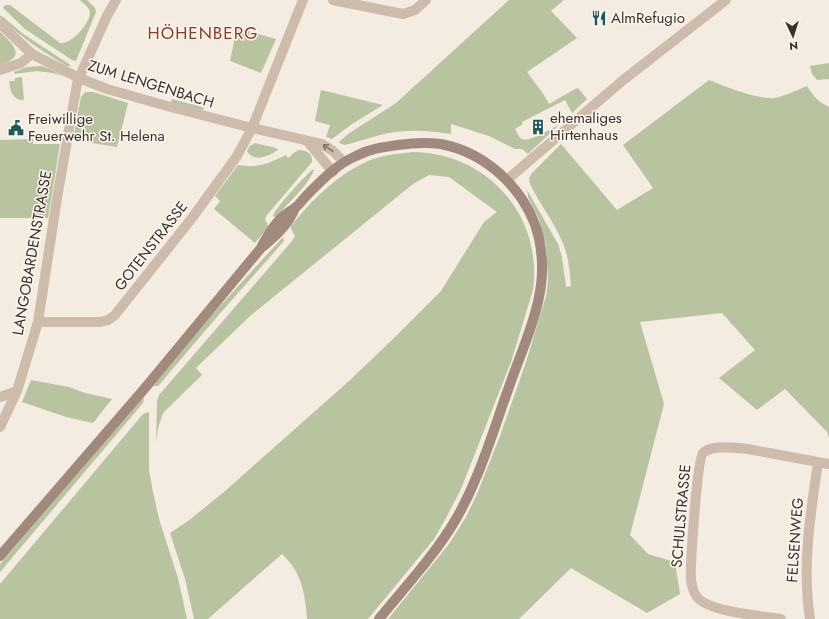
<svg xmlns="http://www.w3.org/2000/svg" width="829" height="619" viewBox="0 0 829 619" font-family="Jost,sans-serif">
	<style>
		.green { fill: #b8c4a0 }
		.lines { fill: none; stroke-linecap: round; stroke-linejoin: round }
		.minor { stroke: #cdbbac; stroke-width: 10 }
		.secondary { stroke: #a18a7d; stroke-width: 10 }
		.oneway { stroke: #7d6f65 }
		.labels { text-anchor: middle; stroke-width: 3; stroke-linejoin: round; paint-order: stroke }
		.poi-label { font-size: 15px; fill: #3b302b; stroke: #fbf5ee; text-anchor: start }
		.street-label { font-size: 15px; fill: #3b302b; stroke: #fbf5ee }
		.quarter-label { font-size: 17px; letter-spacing: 1px; fill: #8c3b22; stroke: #fbf5ee }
	</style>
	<rect width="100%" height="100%" fill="#f4ebe1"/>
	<path class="green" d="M80,0H87L95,8L96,12L76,61L72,60L25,29L3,8L5,5H10L60,43C72,44 90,24 90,12C89,7 83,3 80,0Z
		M509,0H564L551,11L577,38L527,72L544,95L549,104L575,89L578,88L587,99L572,113L565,100L522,122L523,124L515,129C517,132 519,138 522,139C528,143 553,128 560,124L528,154L522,149H515L489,136L451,124V134C428,130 403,129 380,135C368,138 357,142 345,145L341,144L339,142L348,134L396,103Z
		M0,16H2L22,33L69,64L71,66H67C43,52 21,37 0,18Z
		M237,28L276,39L261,73L230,61Z
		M0,32C14,45 27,57 0,65Z
		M829,63V79L817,80L812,74L810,66Z
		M41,66L50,69L63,76L53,73L37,71L15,74L14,72L27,67Z
		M22,77L24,100C13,101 10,90 9,81H15V78Z
		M709,80C724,86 758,100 775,98C784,96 798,90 807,86C813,96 818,102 829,107V438L827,432L785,389L757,410L719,378L755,350L722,313L640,322L664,404L630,535L648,554L675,562L680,594L647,613L571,568L519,619H388L449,544L466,517L477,494L500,436L526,362L546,296L548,280L546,245L539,219L528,197L527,190L558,244L562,257L566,287L571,286C570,273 569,259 564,246C556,224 540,205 530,184L529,178L533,172L561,144L617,210L653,188L623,145Z
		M321,90L383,105L352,124L332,139L326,137L330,125L315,121Z
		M85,92H93L128,103L117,147L73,140L81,97Z
		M172,99L202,107L204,109L202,110L171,103Z
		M33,139V144H60L48,218H0V140Z
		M255,143L276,148L278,150C269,156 253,163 247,151L250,146Z
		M299,150C307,150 313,154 312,162L267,215L265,219L268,225V227L255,243L214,209L220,201L215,196L238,165C260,168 267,164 286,155L288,158L292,155V154Z
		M413,152C487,153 543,215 533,290L511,362L494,405L461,489L445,520L434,539L368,619H307C305,594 302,572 282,554L208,619H194L185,579L170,533L188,521L224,492L349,381L393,339L441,291L484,222L497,212L449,177L429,175L413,184L250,316L196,368L202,375L163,413L158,428L156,443L157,401L159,395L292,241L295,236L291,229V226C310,202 336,176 364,163C379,155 396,154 413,152Z
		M312,170H314C308,186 288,203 277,216L275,217L273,216C276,207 303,178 312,170Z
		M283,237L284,241L216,318L159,385L158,386H154V385L210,317Z
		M31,380L69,387L85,393L112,399L93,423L66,417L22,402Z
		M144,398L143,403L0,572V564L142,399Z
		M149,412V470L153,492L159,519L178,578L187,619H0V584L143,414Z"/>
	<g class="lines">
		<path class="minor" d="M333,0L403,14L415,10L426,0
			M0,24L32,54L79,78L107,89L167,106L252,128L322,144L333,151L344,162
			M0,70L21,63L32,54
			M308,142L333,172
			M507,180L622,81L726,0
			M38,322H100L108,320L115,315L192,218L237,156L252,128L303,0
			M0,397L17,391
			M0,427L17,391L38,322L57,198L77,84L83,69L107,16L116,0
			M781,619C762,616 709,612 697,597C693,592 692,586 691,580C690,566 697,460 703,453C711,444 737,448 748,449L829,464
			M810,619C802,567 810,515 818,463"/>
		<path class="secondary" d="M261,248C267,236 275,222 286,214C289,211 293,210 296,207C300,204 303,199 307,195C321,181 337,164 356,156C369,149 383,147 398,145C412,143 427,142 441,144C488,153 528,192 539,238C542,253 543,270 541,285C537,318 520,355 509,387C493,431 480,477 456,519C435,555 405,587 379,619
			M0,556L145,388L261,248C275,237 288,225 295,208"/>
	</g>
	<defs><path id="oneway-shaft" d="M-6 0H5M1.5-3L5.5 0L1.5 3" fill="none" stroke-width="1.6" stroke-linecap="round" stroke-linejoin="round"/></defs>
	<use class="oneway" href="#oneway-shaft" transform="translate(328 148) rotate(-146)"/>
	<defs>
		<symbol id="restaurant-bare" viewBox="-9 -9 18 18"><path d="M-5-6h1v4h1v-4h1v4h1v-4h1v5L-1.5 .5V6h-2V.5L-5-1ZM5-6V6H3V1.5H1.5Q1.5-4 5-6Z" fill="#1f5a5e" stroke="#fbf5ee" stroke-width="2.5" paint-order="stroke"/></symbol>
		<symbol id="building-bare" viewBox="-9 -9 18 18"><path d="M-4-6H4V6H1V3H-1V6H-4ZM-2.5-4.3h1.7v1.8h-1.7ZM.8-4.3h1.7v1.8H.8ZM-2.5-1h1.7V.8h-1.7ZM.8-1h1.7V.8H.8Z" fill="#1f5a5e" stroke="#fbf5ee" stroke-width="2.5" paint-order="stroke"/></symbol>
		<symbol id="civic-bare" viewBox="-9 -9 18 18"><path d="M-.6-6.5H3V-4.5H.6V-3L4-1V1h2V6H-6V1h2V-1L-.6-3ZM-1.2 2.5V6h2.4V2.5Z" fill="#1f5a5e" stroke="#fbf5ee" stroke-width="2.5" paint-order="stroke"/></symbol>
	</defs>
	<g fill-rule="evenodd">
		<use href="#restaurant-bare" x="588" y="7" width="22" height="22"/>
		<use href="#building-bare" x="527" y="116" width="22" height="22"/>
		<use href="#civic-bare" x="5" y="117" width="22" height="22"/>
	</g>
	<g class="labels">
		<g class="poi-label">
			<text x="611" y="23">AlmRefugio</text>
			<text x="550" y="123">ehemaliges<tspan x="550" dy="17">Hirtenhaus</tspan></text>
			<text x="28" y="124">Freiwillige<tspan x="28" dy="17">Feuerwehr St. Helena</tspan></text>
		</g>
		<g class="street-label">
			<text transform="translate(151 84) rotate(17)" y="5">ZUM LENGENBACH</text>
			<text transform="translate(151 246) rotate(-52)" y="5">GOTENSTRASSE</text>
			<text transform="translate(32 253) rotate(-80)" y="5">LANGOBARDENSTRASSE</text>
			<text transform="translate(681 516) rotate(-85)" y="5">SCHULSTRASSE</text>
			<text transform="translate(795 540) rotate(-86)" y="5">FELSENWEG</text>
		</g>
		<g class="quarter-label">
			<text x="203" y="39">HÖHENBERG</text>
		</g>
	</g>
	<g transform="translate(793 36) rotate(176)" stroke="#fbf5ee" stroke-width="3" paint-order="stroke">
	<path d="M0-3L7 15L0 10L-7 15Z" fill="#3b302b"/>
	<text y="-6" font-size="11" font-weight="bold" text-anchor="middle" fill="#3b302b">N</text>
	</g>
</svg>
